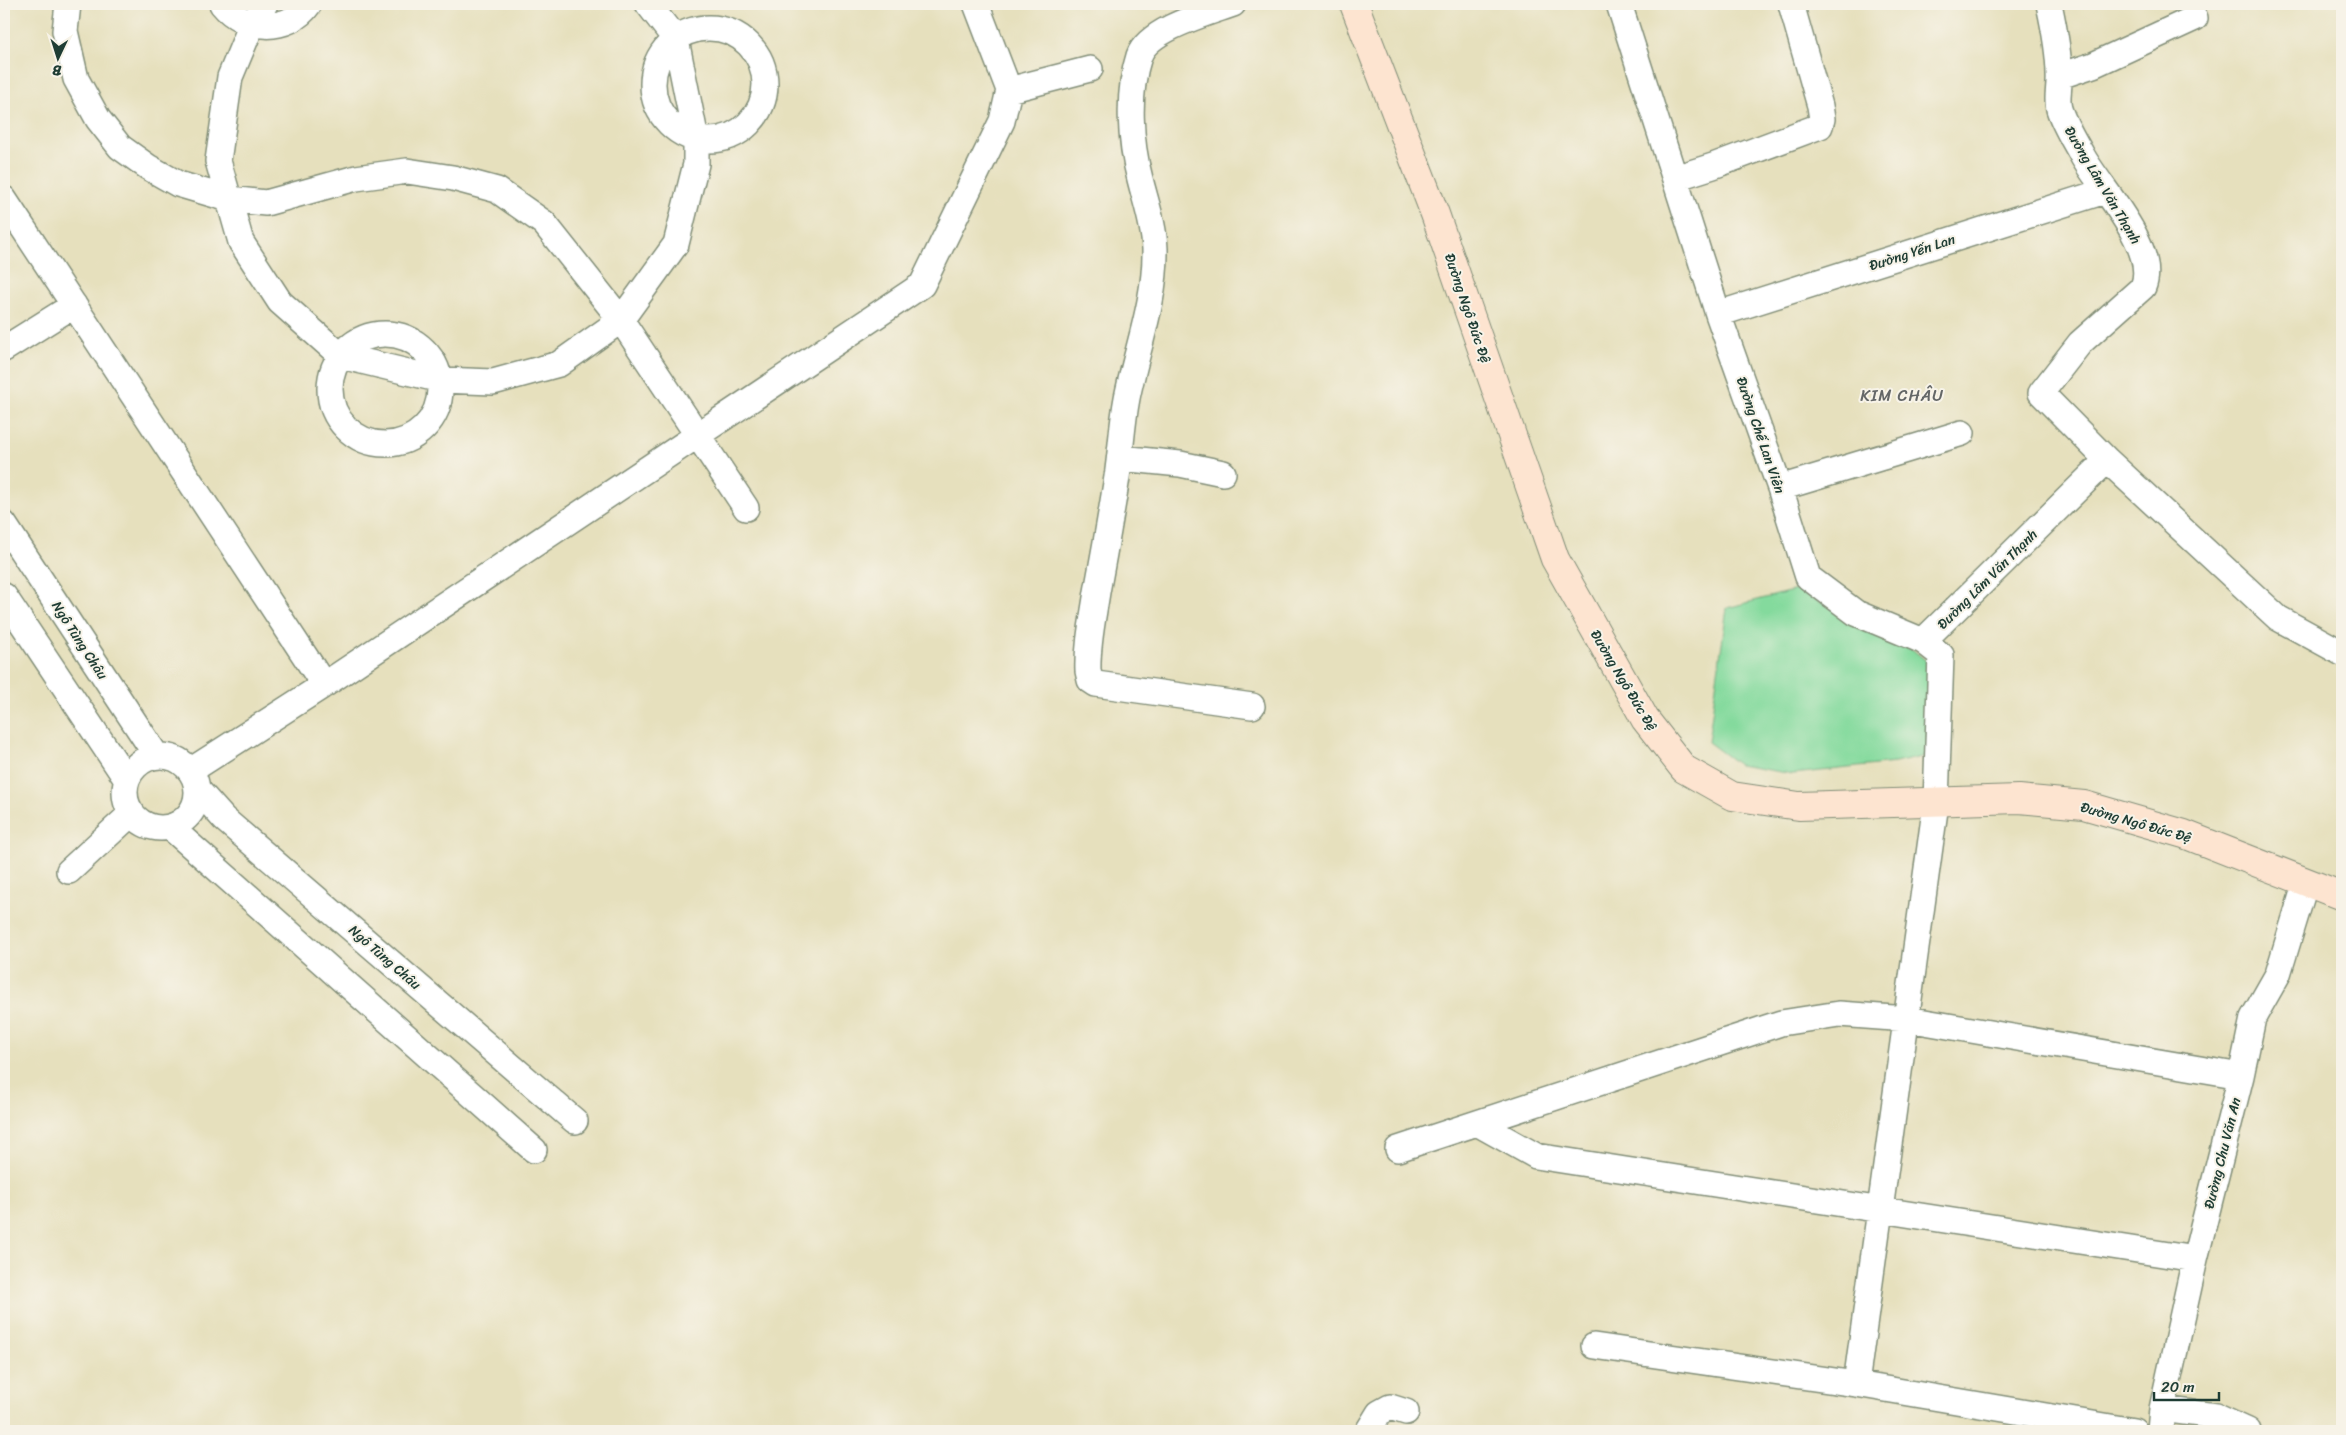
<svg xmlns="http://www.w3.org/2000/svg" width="2346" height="1435" viewBox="0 0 2346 1435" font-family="Sriracha,sans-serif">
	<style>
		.green { fill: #84da9d; stroke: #528c68 }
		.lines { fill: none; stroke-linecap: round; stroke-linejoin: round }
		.street-casing { stroke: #828e78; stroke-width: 28 }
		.secondary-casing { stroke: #828e78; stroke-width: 30 }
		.street { stroke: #fff; stroke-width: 25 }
		.secondary { stroke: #fde4d0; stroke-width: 28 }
		.labels { text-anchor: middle; stroke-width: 4; stroke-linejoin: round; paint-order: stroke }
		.street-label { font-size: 14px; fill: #1f3d34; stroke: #f7f3e8 }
		.quarter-label { font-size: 16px; letter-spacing: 1px; fill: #646767; stroke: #f7f3e8 }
	</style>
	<rect width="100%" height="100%" fill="#f7f3e8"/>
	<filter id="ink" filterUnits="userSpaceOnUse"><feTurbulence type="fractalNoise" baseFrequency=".02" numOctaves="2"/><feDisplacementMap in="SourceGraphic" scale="10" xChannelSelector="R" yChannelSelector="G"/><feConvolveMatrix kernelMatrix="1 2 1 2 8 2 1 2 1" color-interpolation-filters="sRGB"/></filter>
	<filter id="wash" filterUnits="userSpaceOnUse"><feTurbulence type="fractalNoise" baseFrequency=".0096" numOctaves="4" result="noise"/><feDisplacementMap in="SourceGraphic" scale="20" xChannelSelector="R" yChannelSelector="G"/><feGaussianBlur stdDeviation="1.12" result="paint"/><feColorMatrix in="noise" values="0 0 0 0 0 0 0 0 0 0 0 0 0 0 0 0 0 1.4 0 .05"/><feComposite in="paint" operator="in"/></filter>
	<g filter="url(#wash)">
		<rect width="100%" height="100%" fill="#e6e0bd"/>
		<path class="green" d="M1796,590L1907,645L1929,663L1930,755L1895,763L1793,774L1739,765L1708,742L1727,608Z"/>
	</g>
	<g filter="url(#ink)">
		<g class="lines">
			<defs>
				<path id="street" d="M68,4L65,31L76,79L98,119L120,147L148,167L178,184L229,199L266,203L356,178L407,171L453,178L497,190L544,223L621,320L746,508
					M222,4C244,31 288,34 309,4
					M265,4L252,24L230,77L218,161L241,242L280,302L341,356L441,380L493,382L559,364L621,320L676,244L696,164V139L676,40L648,4
					M1233,4C1208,13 1148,29 1139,56C1127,93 1130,142 1140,179C1146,203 1154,225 1155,249C1156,300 1137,348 1127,398C1122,424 1121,451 1117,477C1111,515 1104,554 1097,592C1093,618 1087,645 1088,671L1090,680L1096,684L1252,706
					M1619,4L1718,314L1780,488L1808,577L1856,613L1923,641L1941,655L1936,803L1856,1384
					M653 84a56 56 0 1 1 112 0a56 56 0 1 1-112 0Z
					M2060,76L2093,65L2195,18
					M1009,90L1090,69
					M1675,178L1713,166L1820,126L1822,119L1820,106L1791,4
					M4,199L324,685
					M1718,314L2105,191
					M330 389a55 55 0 1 1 110 0a55 55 0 1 1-110 0Z
					M4,349L74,305
					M1120,458L1180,464L1223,473
					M2107,460L2278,618L2342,653
					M1780,488L1962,433
					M4,524L156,755
					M4,596L127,780
					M1923,641L2107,460L2041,393L2080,343L2143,287C2159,249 2101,189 2083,157C2075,142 2064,125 2059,109C2056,98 2060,87 2059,75C2059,52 2054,27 2049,4
					M125 792a36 36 0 1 1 72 0a36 36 0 1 1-72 0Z
					M190,771L324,685L922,285L1002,121L1009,90L976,4
					M198,790L224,819L575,1121
					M170,827L534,1150
					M69,871L132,813
					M1477,1123L1536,1156L2195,1259
					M1398,1149L1781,1023L1839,1014L1907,1019L2241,1076
					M1594,1346L1856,1384L2134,1431
					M2162,1409L2215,1416L2248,1431
					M1368,1431L1379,1413L1390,1407L1406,1412
					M2160,1431L2162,1409L2195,1259L2241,1076L2253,1018L2278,974L2306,882"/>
				<path id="secondary" d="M1354,4L1435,214L1555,559L1645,719L1684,769L1732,796L1799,806L2019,799L2084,805L2184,834L2342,896"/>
			</defs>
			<use href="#street" class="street-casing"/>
			<use href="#secondary" class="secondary-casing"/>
			<use href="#street" class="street"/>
			<use href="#secondary" class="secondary"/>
		</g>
	</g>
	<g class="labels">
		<g class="street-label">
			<text transform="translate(2103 185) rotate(59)" y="5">Đường Lâm Văn Thạnh</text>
			<text transform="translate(1912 252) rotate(-18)" y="5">Đường Yến Lan</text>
			<text transform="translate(1468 308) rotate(71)" y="5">Đường Ngô Đức Đệ</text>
			<text transform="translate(1761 435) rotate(71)" y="5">Đường Chế Lan Viên</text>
			<text transform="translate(1987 579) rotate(-45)" y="5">Đường Lâm Văn Thạnh</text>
			<text transform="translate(80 640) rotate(57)" y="5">Ngô Tùng Châu</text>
			<text transform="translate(1624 680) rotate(59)" y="5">Đường Ngô Đức Đệ</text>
			<text transform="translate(2136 822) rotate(16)" y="5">Đường Ngô Đức Đệ</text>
			<text transform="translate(385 957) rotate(41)" y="5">Ngô Tùng Châu</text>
			<text transform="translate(2222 1153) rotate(-76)" y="5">Đường Chu Văn An</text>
		</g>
		<g class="quarter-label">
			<text x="1902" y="401">KIM CHÂU</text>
		</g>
	</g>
	<rect width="2346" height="1435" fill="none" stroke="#f7f3e8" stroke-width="20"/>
	<g transform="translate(58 58) rotate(184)" stroke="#f7f3e8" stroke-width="4" paint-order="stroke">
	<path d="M0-4L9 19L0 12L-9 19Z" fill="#1f3d34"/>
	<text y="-8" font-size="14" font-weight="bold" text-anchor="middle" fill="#1f3d34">B</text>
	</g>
	<path d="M2154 1392v8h65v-8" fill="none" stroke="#1f3d34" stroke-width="2.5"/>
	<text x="2161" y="1392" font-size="15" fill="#1f3d34" stroke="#f7f3e8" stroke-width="4" paint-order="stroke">20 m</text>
</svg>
